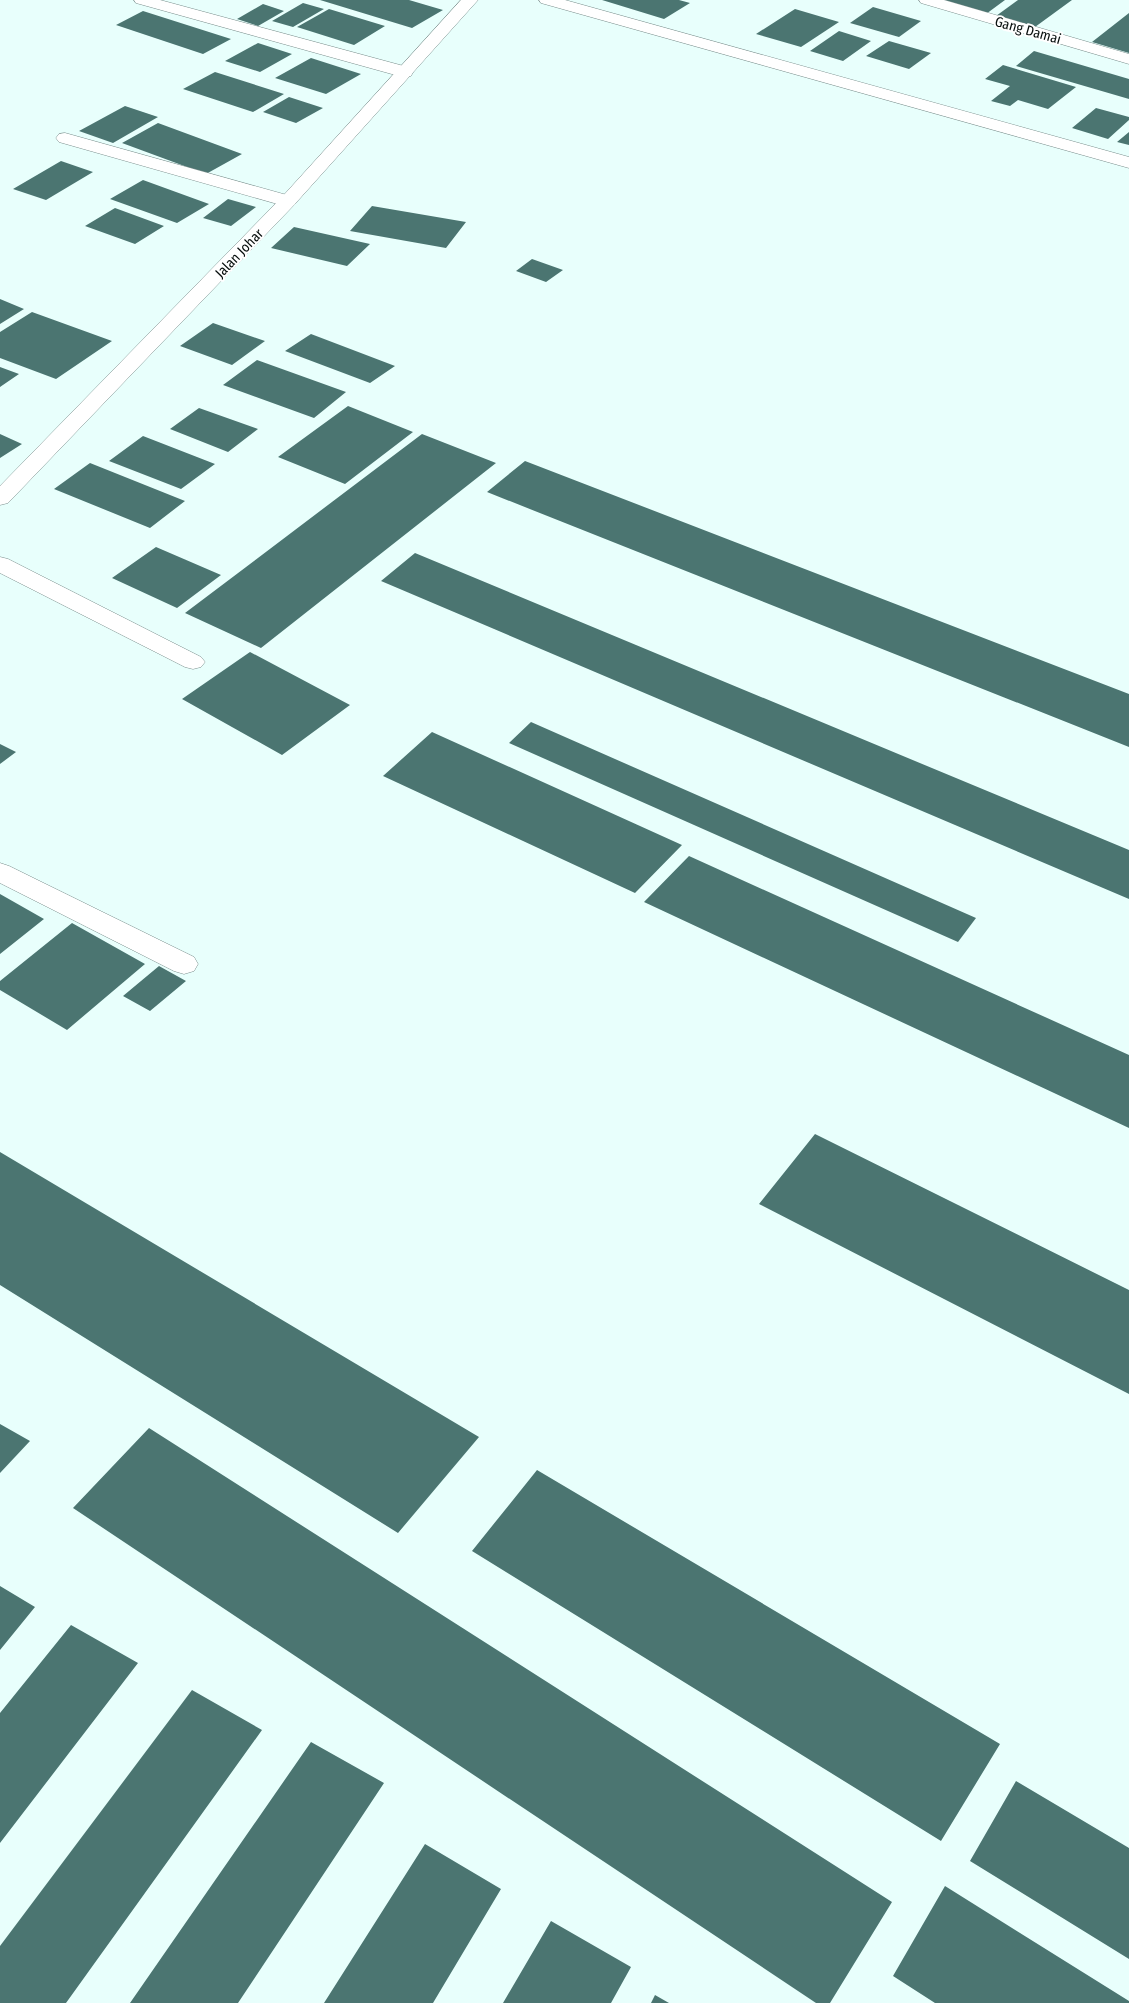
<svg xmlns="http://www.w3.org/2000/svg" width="1129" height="2003" viewBox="0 0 1129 2003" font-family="'Fira Sans Condensed',sans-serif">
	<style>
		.building { fill: #4b7571 }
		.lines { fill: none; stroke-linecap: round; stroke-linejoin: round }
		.lane-casing { stroke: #7a8e8c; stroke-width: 1 }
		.street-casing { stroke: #7a8e8c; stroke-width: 1 }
		.secondary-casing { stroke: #7a8e8c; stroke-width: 1 }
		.lane { fill: #fff; fill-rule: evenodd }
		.street { fill: #fff; fill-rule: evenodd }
		.secondary { fill: #fff; fill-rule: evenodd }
		.labels { text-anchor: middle; stroke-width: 4; stroke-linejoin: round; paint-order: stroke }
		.far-street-label { font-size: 14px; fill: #070e0d; stroke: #fff }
	</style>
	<rect width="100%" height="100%" fill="#e8fffc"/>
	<path class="building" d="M320,0H409L443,10L412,28Z
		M602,0H679L690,3L664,19Z
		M937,0H1005L986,14Z
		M1018,0H1072L1035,27L996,16Z
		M303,3L324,9L293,27L272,21Z
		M263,4L284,11L258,26L237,19Z
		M873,7L921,21L899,37L850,23Z
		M329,9L385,26L354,45L297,27Z
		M795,9L839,22L801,47L756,34Z
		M143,11L231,39L203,54L116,25Z
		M1129,13V53L1092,42Z
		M839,31L871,41L843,61L810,51Z
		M889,41L931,53L909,69L866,56Z
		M258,43L292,54L260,72L225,61Z
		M1034,51L1129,79V99L1016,66Z
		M311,58L361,74L326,94L275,78Z
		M1003,65L1076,87L1048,109L1018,100L1010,106L991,101L1010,86L985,79Z
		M215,72L284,94L253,112L183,89Z
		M289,97L323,108L296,123L263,112Z
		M125,106L158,117L113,143L79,131Z
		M1096,108L1129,117V120L1108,139L1072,128Z
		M158,123L242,154L206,174L122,143Z
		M1129,132V145L1117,142Z
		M61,161L93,172L46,200L13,189Z
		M143,180L209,204L177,223L110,199Z
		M228,199L256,207L231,226L203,218Z
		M372,206L466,222L446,248L350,231Z
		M115,208L164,226L135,244L85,226Z
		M294,227L370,244L347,266L271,248Z
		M532,259L563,270L546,282L516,271Z
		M0,299L24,309L0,324Z
		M32,312L112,341L56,379L0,358V332Z
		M213,323L265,341L232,365L180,346Z
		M311,334L395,366L370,383L285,351Z
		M257,360L346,392L314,418L223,385Z
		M0,367L19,374L0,387Z
		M348,406L413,432L345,484L278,457Z
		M199,408L258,429L228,452L170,429Z
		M0,434L22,444L0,458Z
		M422,434L496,463L261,648L185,613Z
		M143,436L215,464L181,489L109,461Z
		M525,461L1129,694V747L487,492Z
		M90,463L185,501L150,528L54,489Z
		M156,547L221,575L177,608L112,578Z
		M415,553L1129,850V899L381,581Z
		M250,652L350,705L282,755L182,699Z
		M531,722L976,918L958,942L509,743Z
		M432,732L682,845L635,893L383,776Z
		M0,744L16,752L0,764Z
		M689,856L1129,1055V1128L644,902Z
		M0,894L44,919L0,954Z
		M72,923L145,964L67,1030L0,990V981Z
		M159,966L186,981L150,1011L123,996Z
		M815,1134L1129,1290V1394L759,1204Z
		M0,1152L479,1437L398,1533L0,1285Z
		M0,1424L30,1441L0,1473Z
		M149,1428L892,1902L830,2003H816L73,1508Z
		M537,1470L1000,1744L941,1841L472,1551Z
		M0,1586L35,1607L0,1650Z
		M71,1625L138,1663L0,1843V1713Z
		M192,1690L262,1730L66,2003H0V1946Z
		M311,1742L384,1783L238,2003H130Z
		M1016,1781L1129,1848V1959L970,1861Z
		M425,1844L501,1889L433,2003H324Z
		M945,1886L1129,2001V2003H935L893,1976Z
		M551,1921L631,1967L611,2003H503Z
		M655,1995L669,2003H651Z"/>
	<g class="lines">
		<defs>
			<path id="lane" d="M0,557L8,559L201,657L205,662L201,667L193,669L185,667L0,573Z"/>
			<path id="street" d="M134,0H160L411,68L413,72L411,76H399L136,3Z
				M539,0H565L1129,157V168L541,3Z
				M919,0H944L1129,54V64L921,3Z
				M65,133L294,197L297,201L294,205L288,207L59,142L56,138L59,134Z
				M0,863L9,866L194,957L198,964L194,971L184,974L174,971L0,883Z"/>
			<path id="secondary" d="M461,0H478L294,205L8,503L0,505V486L282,197Z"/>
		</defs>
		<use href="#lane" class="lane-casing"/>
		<use href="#street" class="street-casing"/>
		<use href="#secondary" class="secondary-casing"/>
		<use href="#lane" class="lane"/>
		<use href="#street" class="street"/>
		<use href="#secondary" class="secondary"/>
	</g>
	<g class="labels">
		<g class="far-street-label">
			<text transform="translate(1028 30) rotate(16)" y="5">Gang Damai</text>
			<text transform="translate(239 253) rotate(-46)" y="5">Jalan Johar</text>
		</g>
	</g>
</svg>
